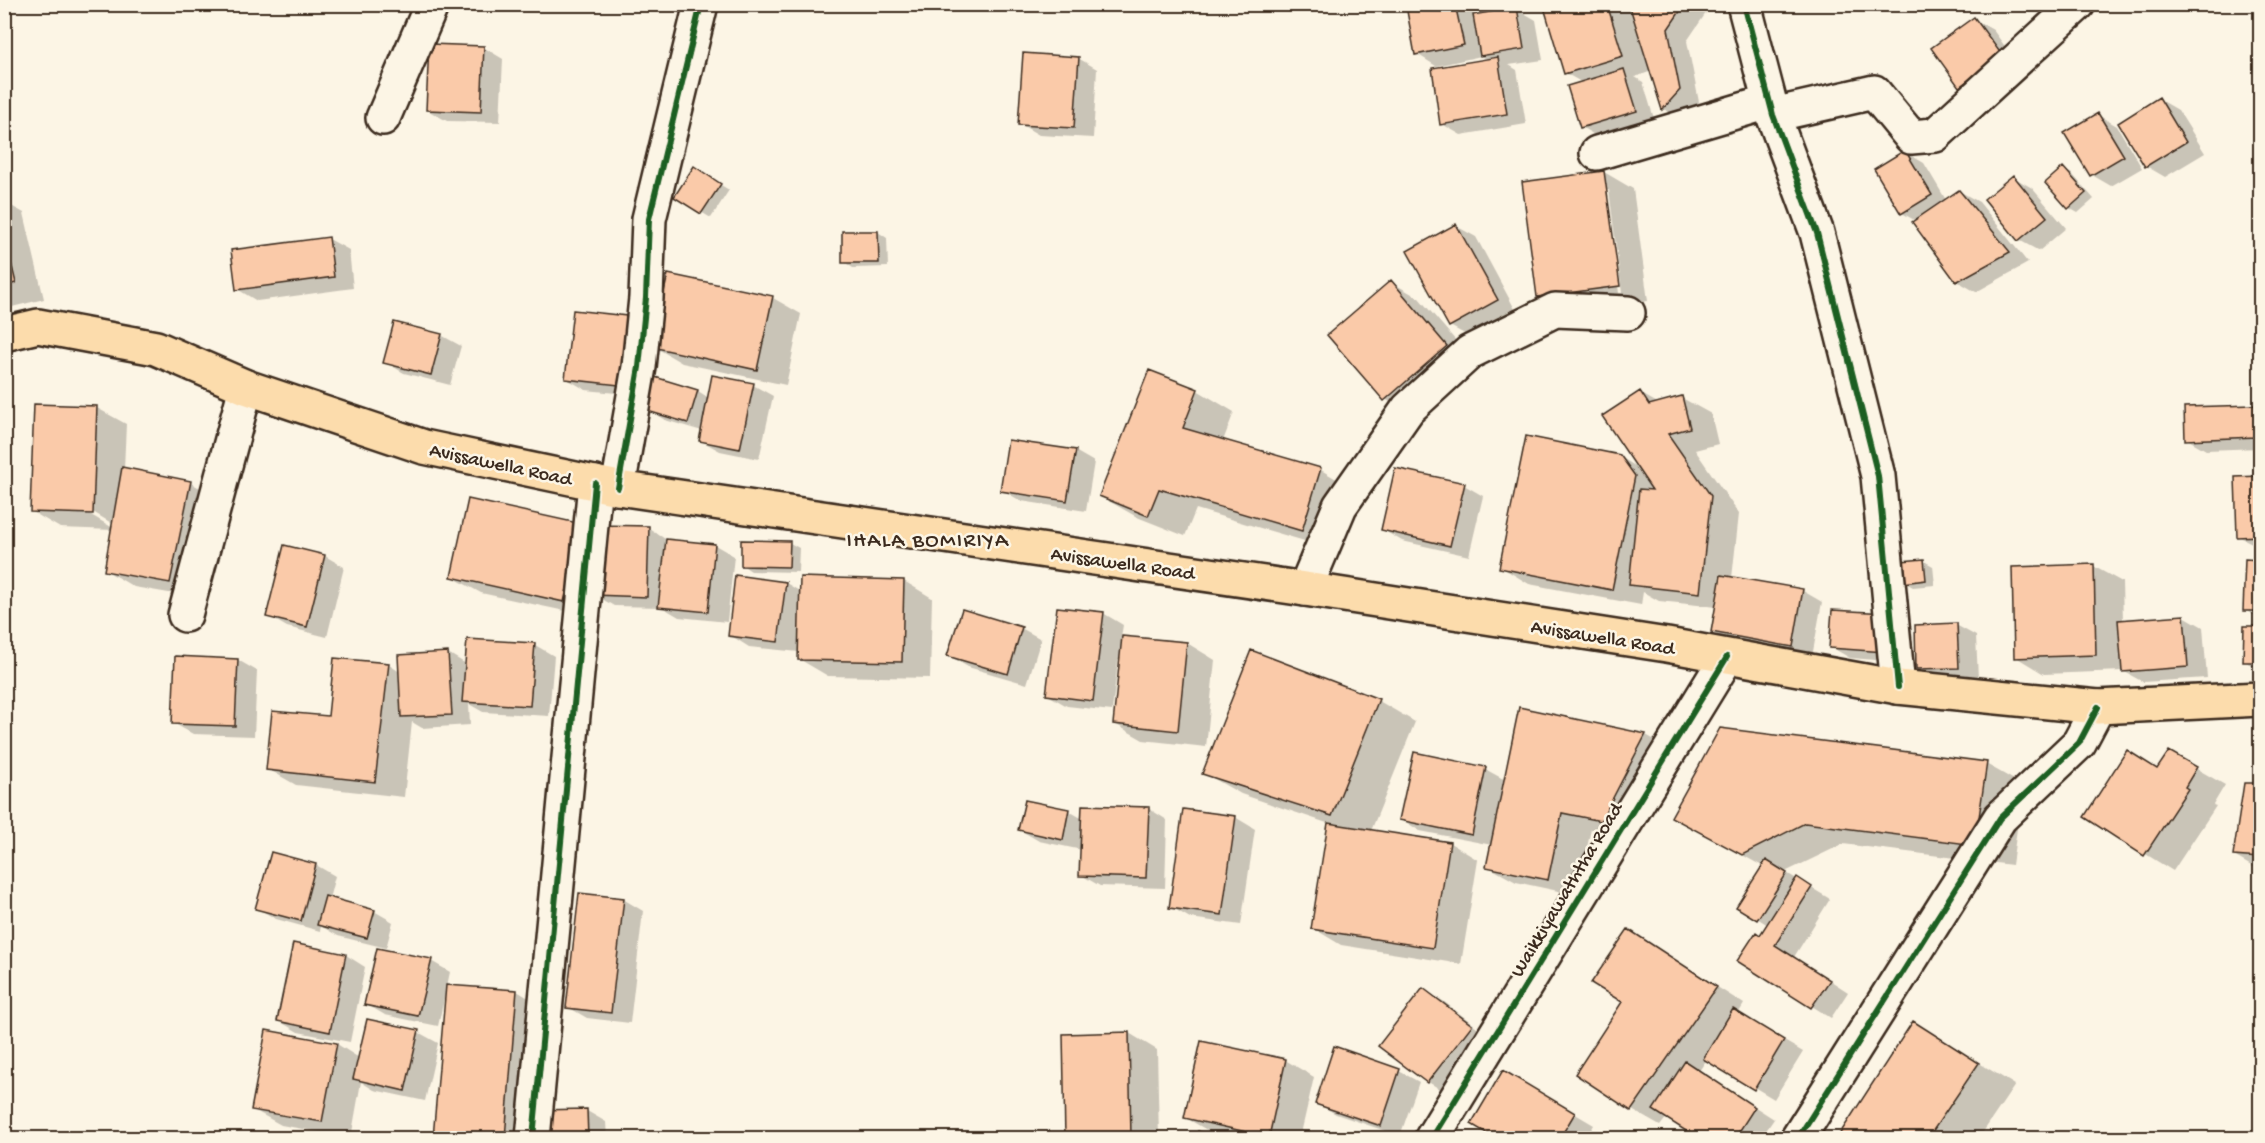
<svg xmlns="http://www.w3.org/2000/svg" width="2265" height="1143" viewBox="0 0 2265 1143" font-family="'Gochi Hand',sans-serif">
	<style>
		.shadow { fill: #0003; fill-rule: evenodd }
		.building { fill: #facaa9; stroke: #3b2a1e; stroke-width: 1.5 }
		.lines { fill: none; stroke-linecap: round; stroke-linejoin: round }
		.minor-casing { stroke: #3b2a1e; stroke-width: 38 }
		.major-casing { stroke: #3b2a1e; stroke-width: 38 }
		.minor { stroke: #fcf5e5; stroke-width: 33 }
		.major { stroke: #fcdcac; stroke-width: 33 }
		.cycleway-casing { stroke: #fcf5e5; stroke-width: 10 }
		.cycleway { stroke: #1b5e20; stroke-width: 6 }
		.labels { text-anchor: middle; stroke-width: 5; stroke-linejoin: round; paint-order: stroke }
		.street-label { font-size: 20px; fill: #3b2a1e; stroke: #fcf5e5 }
		.quarter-label { font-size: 22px; letter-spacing: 1.5px; fill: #3b2a1e; stroke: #fcf5e5 }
	</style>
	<rect width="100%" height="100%" fill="#fcf5e5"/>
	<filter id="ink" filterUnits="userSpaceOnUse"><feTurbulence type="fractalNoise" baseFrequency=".0167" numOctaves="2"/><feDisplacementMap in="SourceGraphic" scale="12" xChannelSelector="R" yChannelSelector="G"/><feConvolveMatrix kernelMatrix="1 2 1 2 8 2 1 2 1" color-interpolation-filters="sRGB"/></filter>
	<g filter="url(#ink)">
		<path class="shadow" d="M1432,4H1496L1467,9L1474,13V16L1517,9L1536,20L1543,60L1509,65L1517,70L1526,124L1461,135L1442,124L1490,60L1481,56L1436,66L1417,54L1435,6Z
			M1544,4H1704L1706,13L1687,41L1699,102L1683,120L1664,109L1652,71L1635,77L1643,82L1655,122L1600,138L1581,127L1583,83L1565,73Z
			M1974,19L1993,30L2020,67L1979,97L1960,86Z
			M483,47L503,59L500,122L447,121L427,110Z
			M1078,58L1097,69L1093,138L1039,135L1020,124Z
			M2159,99L2178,110L2205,153L2165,177L2146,166Z
			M2098,115L2117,126L2142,168L2111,186L2092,175L2067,134Z
			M1905,152L1924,163L1946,200L1959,191L1979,202L2028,263L1976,292L1957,281L1916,221L1902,213Z
			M2063,169L2072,174L2094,199L2078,213L2069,208Z
			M1604,172L1633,189L1648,301L1567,313L1538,296ZM1605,190H1609L1622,293H1619Z
			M703,174L729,190L711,218L676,197Z
			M2013,177L2032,188L2066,228L2039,251L2019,240Z
			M4,202L24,213L44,299L4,309Z
			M1456,226L1476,237L1516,311L1470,337L1450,326Z
			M878,232L887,238L888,267L853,268L844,262Z
			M329,239L349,250L353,288L257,301L237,289Z
			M1391,282L1419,298L1475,363L1414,416L1385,399Z
			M773,298L801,314L786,385L682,363L653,346L649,377L698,391L709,398L753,385L773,396L759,459L720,451L700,440L702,431L665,420L646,409V396L586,390L567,379L636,318Z
			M441,335L461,346L450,385L404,373L385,362Z
			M1150,372L1197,390L1234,412L1223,441L1321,470L1357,491L1339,551L1196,509L1185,536L1137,517L1100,496Z
			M1640,393L1659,404L1682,398L1711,414L1718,444L1695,450L1739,514L1732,578L1803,591L1822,602L1812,657L1732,643L1712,632L1717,607L1659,601L1643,592L1641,605L1529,584L1501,567L1619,456L1638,468Z
			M35,405L97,408L126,424L124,469L191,483L219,499L198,598L134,587L105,570L113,530L60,528L31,511ZM88,509L113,524V528L86,512Z
			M2255,406L2260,409V448L2206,450L2187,439Z
			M1075,451L1094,462L1086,511L1021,501L1002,490Z
			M2236,478H2260V547L2238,536Z
			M1464,485L1483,496L1469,556L1402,541L1383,530Z
			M4,502L9,512L4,514Z
			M581,526L649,528L668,541L715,545L734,556L727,622L679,617L662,607L614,606L597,596L593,617L481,593L452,577Z
			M790,543L799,548L798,572L751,571L742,565Z
			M325,556L344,567L327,637L287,627L268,616Z
			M1924,561L1933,566L1935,585L1913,587L1904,582Z
			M2246,561H2260V619L2245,610Z
			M2093,566L2122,582L2123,621L2184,616L2203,627L2207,678L2143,682L2123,671L2044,674L2016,657Z
			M904,581L932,598L930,678L828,676L799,659V652L749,647L730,635L786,583L801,592Z
			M1833,611L1904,662L1850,658L1831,647Z
			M1103,613L1123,625L1121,637L1187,643L1215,660L1206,747L1143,740L1115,724L1121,660H1118L1112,711L1067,706L1048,695Z
			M1956,625L1976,636L1978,678L1937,680L1918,669Z
			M2246,627L2260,628V667L2253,666L2244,661Z
			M1021,628L1041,639L1027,684L968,667L949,656Z
			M535,645L554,656L549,716L483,712L469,704L470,725L422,728L412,722L404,797L296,785L268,769L389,665L400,672V656L448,653L466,664Z
			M1252,652L1379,701L1415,722L1371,831L1450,843L1478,860L1461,964L1341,945L1313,928L1330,824L1241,794L1204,773Z
			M238,660L257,671L254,736L193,734L173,723Z
			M1520,709L1646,735L1674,751L1630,837L1591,829L1577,895L1516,882L1487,866L1492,845L1420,831L1401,819L1485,769L1505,780Z
			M2169,753L2225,785L2213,805L2216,806L2173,871L2086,817L2159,770Z
			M1986,764L2023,785L2012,865L1843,844L1785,872L1830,899L1794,957L1848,992L1831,1018L1739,960L1760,937L1768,925L1738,906L1764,867L1673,817Z
			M2245,784L2260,785V871L2234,856Z
			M1148,808L1167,820L1165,888L1100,886L1081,875L1082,850L1039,841L1020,830L1069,811L1083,819Z
			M1235,817L1255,829L1241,925L1190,918L1171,907Z
			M316,865L335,876L329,899L374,911L393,922L386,948L338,936L321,926L320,931L276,919L257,908Z
			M623,899L643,911L630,1023L587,1018L568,1007Z
			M1629,931L1744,1004L1738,1014L1803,1052L1774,1099L1707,1059L1699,1071L1774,1119L1761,1138H1700L1667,1117L1660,1126L1632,1110L1625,1001Z
			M346,955L365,967L350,1042L298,1032L279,1021Z
			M431,961L450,972L447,986L517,991L545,1008L537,1111H587L606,1122L607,1138H434L446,999H444L438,1026L385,1015L366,1004Z
			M1423,990L1443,1001L1490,1037L1447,1093L1428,1082L1380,1046Z
			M1914,1023L2015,1085L1979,1138H1839Z
			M418,1032L438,1043L425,1101L374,1090L361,1082L351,1138L281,1125L252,1109L337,1044L359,1058Z
			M1129,1033L1157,1050L1159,1138H1067L1064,1035Z
			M1335,1048L1399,1071L1419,1082L1400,1136L1336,1114L1316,1103Z
			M1285,1060L1314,1077L1300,1138H1235L1214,1134L1186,1118Z
			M1504,1072L1594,1125L1586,1138H1498L1473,1123Z
			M1623,1134L1630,1138H1620Z"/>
		<path class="building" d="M1436,4H1455L1464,45L1415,55L1407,11Z
			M1543,4H1607L1623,56L1564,74Z
			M1629,4H1685L1668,29L1680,90L1662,110Z
			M1517,7L1524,49L1480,56L1473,15Z
			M1974,17L2002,55L1959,87L1931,48Z
			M429,44L484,46L481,112L426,110Z
			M1023,53L1079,57L1074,128L1018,125Z
			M1498,57L1507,114L1440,125L1432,68Z
			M1624,69L1637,111L1580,128L1567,86Z
			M2159,97L2186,142L2145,167L2118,123Z
			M2098,113L2124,156L2090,176L2064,133Z
			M1905,150L1932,195L1901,214L1874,169Z
			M694,166L721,184L701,214L674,197Z
			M2063,167L2086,193L2068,209L2045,183Z
			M1604,171L1620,286L1537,297L1522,182Z
			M2013,175L2047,217L2018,241L1984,199Z
			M1959,190L2010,252L1956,282L1912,222Z
			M1456,224L1498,300L1449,327L1407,251Z
			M842,231H878L879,263H842Z
			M4,234L16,283L4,286Z
			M329,237L334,277L236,290L231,250Z
			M668,274L773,296L757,370L652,347Z
			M1391,280L1447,346L1384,401L1327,335Z
			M573,310L636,317L628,386L565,379Z
			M394,322L442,334L431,375L383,363Z
			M1149,370L1198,389L1183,428L1321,468L1302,531L1159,489L1148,516L1099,496Z
			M645,374L698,390L688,423L644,410Z
			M712,375L754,383L740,449L699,441Z
			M1640,391L1649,405L1682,396L1690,428L1668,434L1711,496L1700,593L1629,585L1639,489L1652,490L1602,416Z
			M34,404L97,406L93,514L30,512Z
			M2255,405L2256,437L2185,440L2184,407Z
			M1526,436L1620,455L1635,476L1612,590L1499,568Z
			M1008,440L1076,450L1067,501L1000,491Z
			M122,467L191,481L170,583L104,571Z
			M1395,468L1465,483L1450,546L1381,530Z
			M2260,476V536L2237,537L2235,477Z
			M468,499L582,524L564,602L451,577Z
			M595,525L649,526L647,597L593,595Z
			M666,539L715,544L708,612L658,607Z
			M741,540L790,541L789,567L741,566Z
			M284,545L325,555L307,627L266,617Z
			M1924,559L1926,580L1903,583L1901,561Z
			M2245,559L2260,560V611H2243Z
			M2094,564L2096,655L2014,658L2012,567Z
			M735,575L786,582L778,642L728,636Z
			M1721,575L1803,589L1793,647L1711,632Z
			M800,577L904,580L902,662L798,660Z
			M1057,607L1104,612L1093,701L1046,695Z
			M962,609L1022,627L1008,674L947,656Z
			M1832,610L1887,613L1885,652L1829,648Z
			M2184,615L2188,667L2122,672L2118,620Z
			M1957,623L1959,668L1916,669L1915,625Z
			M2244,626H2260V662H2243Z
			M1122,636L1187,642L1178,731L1113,724Z
			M467,639L535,643L530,706L462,702Z
			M1251,650L1379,699L1332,816L1202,774Z
			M448,652L452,715L401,717L398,655Z
			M175,656L238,659L235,726L172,724Z
			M334,658L389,663L375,782L266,770L272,711L328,716Z
			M1519,707L1646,734L1601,821L1562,813L1548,880L1486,867Z
			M1720,728L1987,762L1975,845L1805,823L1742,855L1671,817Z
			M2127,750L2157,769L2169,751L2197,767L2185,787L2188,789L2144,856L2084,817Z
			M1414,752L1486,767L1472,835L1399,820Z
			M2244,783H2260V858L2233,856Z
			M1025,800L1069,809L1063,840L1018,830Z
			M1082,805L1149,807L1146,878L1079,876Z
			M1183,809L1236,816L1222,915L1169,908Z
			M1328,823L1450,842L1433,948L1311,929Z
			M271,852L316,864L301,921L255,909Z
			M1766,860L1787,873L1757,920L1736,907Z
			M1797,877L1812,887L1775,945L1830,980L1811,1008L1737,961L1756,932L1760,935Z
			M579,893L624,898L611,1013L566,1008Z
			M325,896L375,910L367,938L317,925Z
			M1628,929L1717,987L1631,1111L1575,1074L1622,1002L1591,983Z
			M293,943L346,954L330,1032L277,1021Z
			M377,948L432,959L418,1016L364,1005Z
			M446,985L517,990L505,1138H433Z
			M1423,988L1472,1025L1427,1083L1378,1046Z
			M1733,1009L1784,1040L1754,1090L1703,1059Z
			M367,1019L419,1030L405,1091L353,1079Z
			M1913,1021L1979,1063L1928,1138H1837Z
			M266,1030L337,1043L322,1122L251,1110Z
			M1129,1032L1131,1138H1065L1063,1034Z
			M1201,1041L1286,1059L1269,1137L1184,1118Z
			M1334,1046L1400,1069L1381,1126L1315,1104Z
			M1685,1061L1755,1107L1735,1138H1697L1653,1110Z
			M1503,1070L1575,1113L1560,1138H1495L1471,1124Z
			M587,1109L588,1138H537L536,1110Z
			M1198,1131L1217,1138H1195Z"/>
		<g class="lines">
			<defs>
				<path id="minor" d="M1744,4L1773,115L1817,233L1878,476L1898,687
					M1773,115L1874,92L1911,137L1935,135L2078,4
					M383,118L432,4
					M1597,153L1769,102
					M618,488L639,367L646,298L649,219L701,4
					M1305,589L1340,506L1408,409L1470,352L1555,310L1628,313
					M185,615L246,387
					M533,1138L595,483
					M1432,1138L1727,657
					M1798,1138L2000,818L2079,743L2098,707"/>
				<path id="major" d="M4,334L38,326L156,348L246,387L424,447L618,488L1305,589L1667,645L1898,687L2098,707L2260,699"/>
			</defs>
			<use href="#minor" class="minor-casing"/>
			<use href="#major" class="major-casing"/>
			<use href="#minor" class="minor"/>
			<use href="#major" class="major"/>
			<defs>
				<path id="cycleway" d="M1744,4L1773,115L1817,233L1878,476L1898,687
					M618,488L639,367L646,298L649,219L701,4
					M533,1138L595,483
					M1432,1138L1727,657
					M1798,1138L2000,818L2079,743L2098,707"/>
			</defs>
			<use href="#cycleway" class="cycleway-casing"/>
			<use href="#cycleway" class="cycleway"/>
		</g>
	</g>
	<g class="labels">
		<g class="street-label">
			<text transform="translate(501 463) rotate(12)" y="7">Avissawella Road</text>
			<text transform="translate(1123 562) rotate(8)" y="7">Avissawella Road</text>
			<text transform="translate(1603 636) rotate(9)" y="7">Avissawella Road</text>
			<text transform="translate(1565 889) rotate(-59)" y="7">Waikkiyawaththa Road</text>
		</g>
		<g class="quarter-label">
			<text x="928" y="546">IHALA BOMIRIYA</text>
		</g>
	</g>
	<rect width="2265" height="1143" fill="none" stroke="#fcf5e5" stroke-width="24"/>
	<rect x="12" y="12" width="2241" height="1119" fill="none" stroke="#3b2a1e" stroke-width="2" filter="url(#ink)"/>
</svg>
